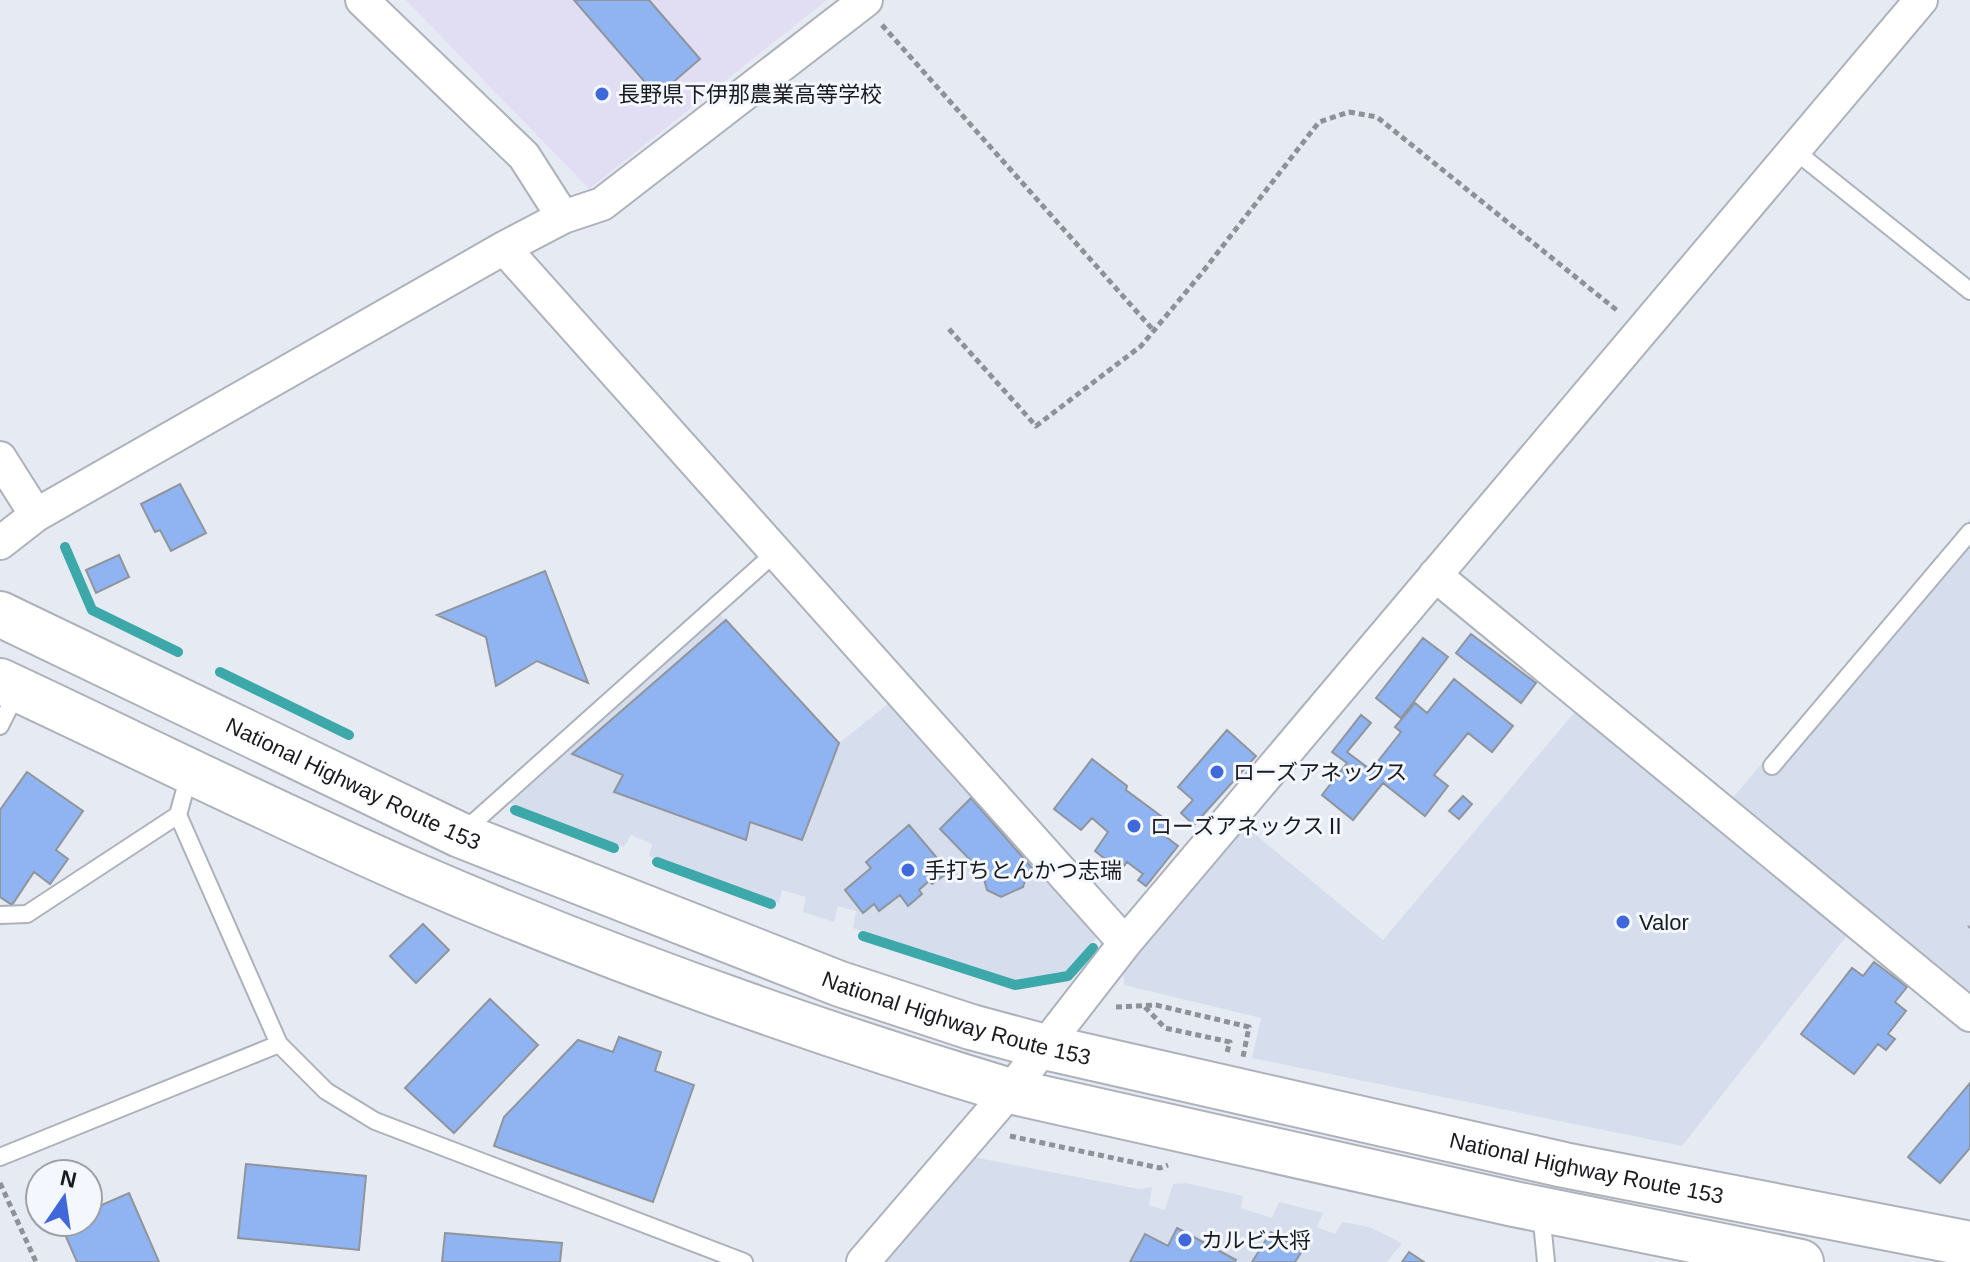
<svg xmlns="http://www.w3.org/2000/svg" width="1970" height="1262" viewBox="0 0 1970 1262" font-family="Arial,'Noto Sans JP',sans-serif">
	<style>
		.built { fill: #d6deed }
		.education { fill: #e1ddf3 }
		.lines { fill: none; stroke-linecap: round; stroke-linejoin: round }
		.stream { stroke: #3ca8a9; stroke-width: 10 }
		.building { fill: #90b3f1; stroke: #90959c; stroke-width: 2 }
		.service-casing { stroke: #adb2ba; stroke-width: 20 }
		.minor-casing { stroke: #adb2ba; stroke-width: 36 }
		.trunk-casing { stroke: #adb2ba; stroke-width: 48 }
		.path { stroke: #8e9298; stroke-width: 5; stroke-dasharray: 6 4; stroke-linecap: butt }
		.service { stroke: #fff; stroke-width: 16 }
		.minor { stroke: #fff; stroke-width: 32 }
		.trunk { stroke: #fff; stroke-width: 44 }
		.poi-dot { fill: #3f69da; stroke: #f4f8fe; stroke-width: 3 }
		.labels { text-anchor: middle; stroke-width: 6; stroke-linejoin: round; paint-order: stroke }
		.poi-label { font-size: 22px; fill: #1a1b1e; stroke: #f4f8fe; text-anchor: start }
		.street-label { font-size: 22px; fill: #1a1b1e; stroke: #f4f8fe }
	</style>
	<rect width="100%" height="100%" fill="#e6ebf3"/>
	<path class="built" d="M1970,519V1002L1729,802Z
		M719,613L839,743L893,700L1098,936L1066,973L1016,982L853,928L856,911L838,906L834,922L803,912L806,897L782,890L779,903L649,856L652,844L631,835L624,847L510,803Z
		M1579,707L1852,929L1682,1146L1252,1058L1261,1018L1124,985L1123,964L1244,825L1383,940Z
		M973,1157L1139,1189L1152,1187L1149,1205L1165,1210L1173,1184L1186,1183L1243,1196L1241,1208L1272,1218L1279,1202L1323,1213L1317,1227L1335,1234L1342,1222L1369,1227L1402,1243L1387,1262H885Z"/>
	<path class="education" d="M406,0H827L589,189Z"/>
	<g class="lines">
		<path class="stream" d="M65,547L92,610L178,652
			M220,672L349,735
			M515,810L614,848
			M657,862L771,904
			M863,936L1015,985L1068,976L1093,948"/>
	</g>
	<path class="building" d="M574,0H649L700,59L657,96Z
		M180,484L206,533L171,551L160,530L155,532L141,504Z
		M119,555L129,577L96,593L86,570Z
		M545,571L588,683L537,661L496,686L486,637L437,615Z
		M726,620L839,743L802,840L750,822L746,840L614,792L623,775L572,754Z
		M1471,634L1536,683L1521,703L1456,653Z
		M1423,638L1448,657L1401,718L1376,698Z
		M1454,679L1513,726L1492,752L1468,733L1434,775L1448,786L1425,816L1383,783L1353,820L1322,795L1347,763L1332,752L1361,715L1371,723L1347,752L1371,770L1401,732L1395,727L1415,703L1427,713Z
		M1227,730L1256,756L1194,825L1181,813L1193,800L1178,787Z
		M1092,759L1127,786L1126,790L1169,822L1161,833L1178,846L1146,886L1138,880L1143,874L1127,862L1120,871L1095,851L1108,832L1092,818L1081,830L1054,809Z
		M27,772L83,811L56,850L68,859L50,884L34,872L12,905L0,897V810Z
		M1463,796L1472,804L1459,819L1449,811Z
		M971,798L1032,868L1027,874L1023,887L1001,897L987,890L982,872L940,829Z
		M909,825L949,872L932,884L929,881L919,890L922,894L908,906L900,895L879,911L874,904L863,913L845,890L871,868L866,862Z
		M423,924L449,950L416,983L390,956Z
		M1874,962L1907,987L1895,1002L1906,1011L1888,1034L1895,1039L1886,1050L1878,1044L1854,1074L1801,1034L1852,968L1863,976Z
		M490,999L538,1045L454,1133L405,1088Z
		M619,1037L661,1052L655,1071L694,1085L653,1202L494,1146L504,1117L578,1040L613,1052Z
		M1970,1083V1148L1940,1183L1908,1157Z
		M246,1164L366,1176L359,1250L238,1238Z
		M129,1193L159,1262H77L60,1223L88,1222V1211Z
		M1177,1228L1236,1260L1235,1262H1130L1145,1234L1168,1246Z
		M1271,1232L1302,1251L1295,1262H1252Z
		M445,1233L562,1243L560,1262H442Z
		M1409,1252L1424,1262H1402Z"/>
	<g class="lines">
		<defs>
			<path id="service" d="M1794,150L1970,291
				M0,726L17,692
				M1772,766L1970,532
				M189,775L178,815L279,1044L326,1091L375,1121L744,1262
				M464,831L776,552
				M0,915L27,914L178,815
				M0,1157L279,1044
				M1541,1212L1546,1262"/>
			<path id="minor" d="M362,0L524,156L563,217
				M504,248L1125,943
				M0,458L36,515
				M0,543L36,515L504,248L563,217L602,204L866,0
				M1435,575L1970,1015
				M863,1262L1010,1091L1125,943L1921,0"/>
			<g id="trunk">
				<path id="s1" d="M0,614L460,835L840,984L971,1027L1045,1047L1564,1165L1970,1244"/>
				<path d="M0,681C137,745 273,813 412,874C606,958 808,1030 1010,1091L1514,1204L1801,1262"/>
			</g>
		</defs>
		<use href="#service" class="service-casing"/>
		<use href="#minor" class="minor-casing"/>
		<use href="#trunk" class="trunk-casing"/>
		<path class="path" d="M882,25L1154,331
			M949,329L1036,426L1141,346L1201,274L1319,122L1349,112L1377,117L1619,312
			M1969,928L1970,927
			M1116,1007L1156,1005L1249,1027L1243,1057
			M1145,1007L1165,1028L1230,1042L1227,1052
			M1010,1136L1160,1168L1168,1165
			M0,1183L36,1262"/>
		<use href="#service" class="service"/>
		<use href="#minor" class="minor"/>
		<use href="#trunk" class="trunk"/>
	</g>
	<g class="poi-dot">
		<circle cx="602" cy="94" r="8"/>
		<circle cx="1217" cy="772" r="8"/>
		<circle cx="1134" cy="826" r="8"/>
		<circle cx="908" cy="870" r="8"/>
		<circle cx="1623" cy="922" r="8"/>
		<circle cx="1185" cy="1240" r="8"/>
	</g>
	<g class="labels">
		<g class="poi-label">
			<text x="618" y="102">長野県下伊那農業高等学校</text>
			<text x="1233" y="780">ローズアネックス</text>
			<text x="1150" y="834">ローズアネックスⅡ</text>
			<text x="924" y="878">手打ちとんかつ志瑞</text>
			<text x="1639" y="930">Valor</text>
			<text x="1201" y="1248">カルビ大将</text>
		</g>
		<g class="street-label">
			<text dy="8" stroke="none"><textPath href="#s1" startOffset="392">National Highway Route 153</textPath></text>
			<text dy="8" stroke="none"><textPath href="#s1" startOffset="1040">National Highway Route 153</textPath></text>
			<text dy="8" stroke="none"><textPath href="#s1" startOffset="1688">National Highway Route 153</textPath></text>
		</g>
	</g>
	<g transform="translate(64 1198) rotate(13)"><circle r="38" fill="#f4f8fe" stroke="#9da0a4" stroke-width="2"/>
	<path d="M0-6L14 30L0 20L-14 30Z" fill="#3f69da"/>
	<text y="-12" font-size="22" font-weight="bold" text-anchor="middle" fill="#1a1b1e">N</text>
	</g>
</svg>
